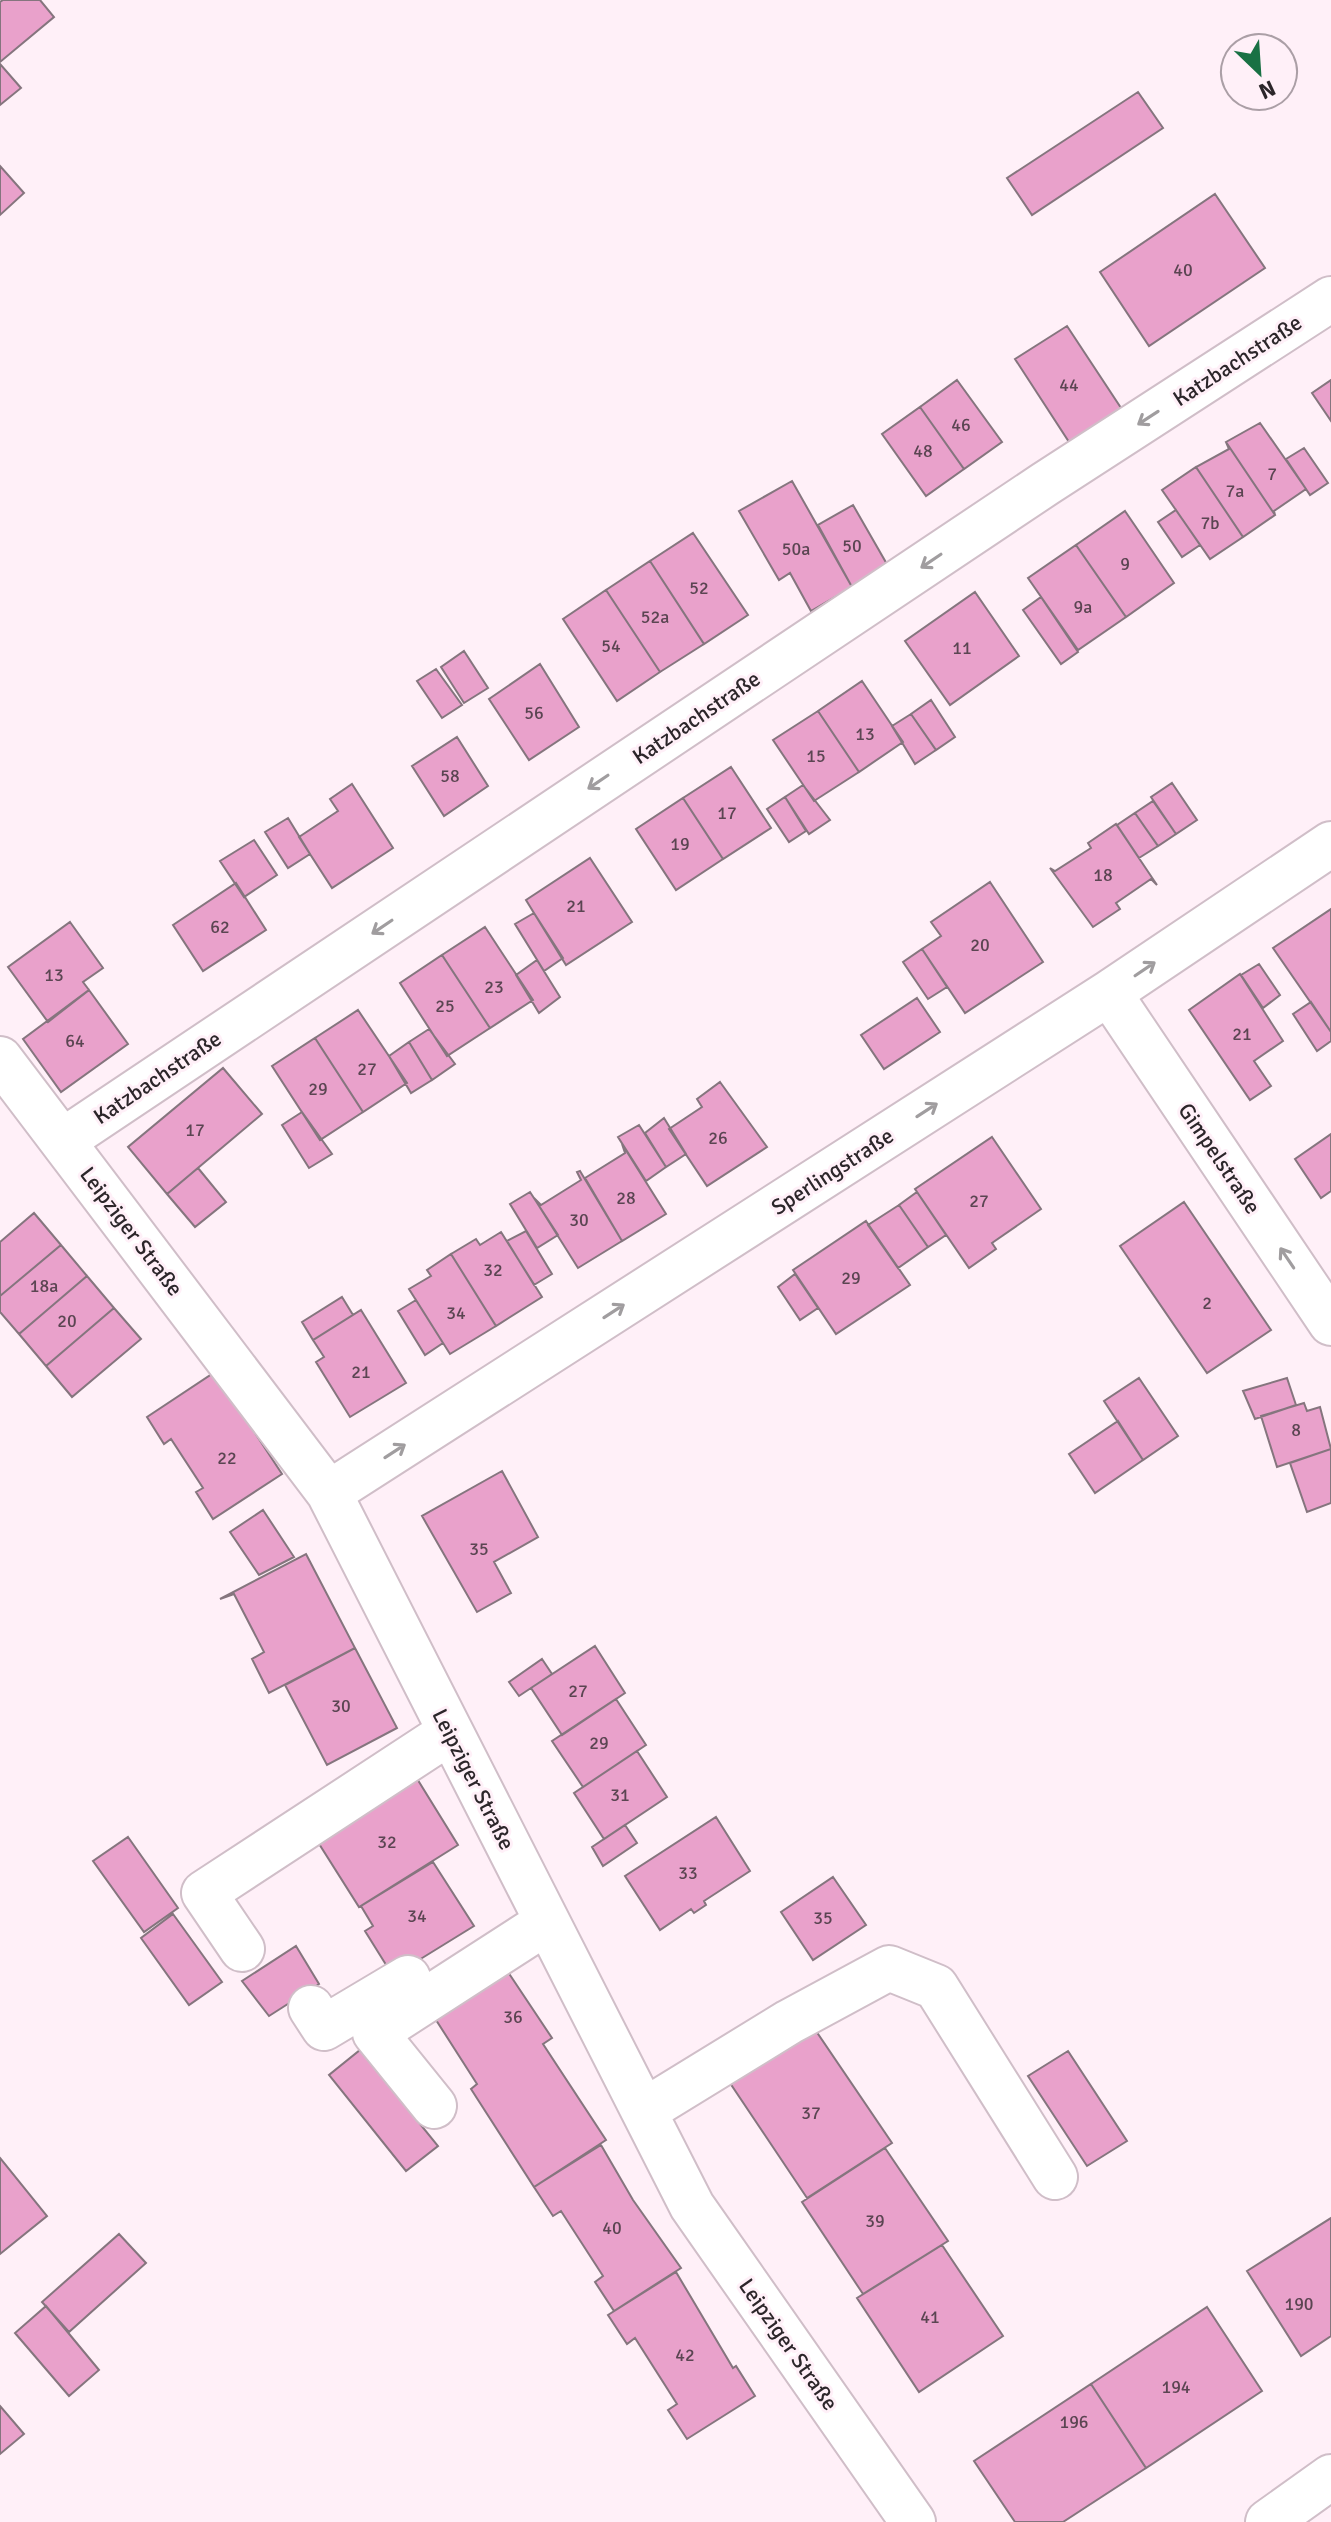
<svg xmlns="http://www.w3.org/2000/svg" width="1331" height="2522" viewBox="0 0 1331 2522" font-family="Signika,sans-serif">
	<style>
		.building { fill: #e9a1cb; stroke: #85757e; stroke-width: 2 }
		.lines { fill: none; stroke-linecap: round; stroke-linejoin: round }
		.minor-casing { stroke: #d0bec8; stroke-width: 48 }
		.minor { stroke: #fff; stroke-width: 44 }
		.oneway { stroke: #a09d9f }
		.labels { text-anchor: middle; stroke-width: 6; stroke-linejoin: round; paint-order: stroke }
		.number-label { font-size: 18px; fill: #5b4552 }
		.street-label { font-size: 22px; fill: #2c262a; stroke: #fff0f8 }
	</style>
	<rect width="100%" height="100%" fill="#fff0f8"/>
	<path class="building" d="M3,0H40L54,17L0,62V2Z
		M0,64L21,88L0,105Z
		M1138,92L1163,128L1032,215L1007,178Z
		M0,166L24,193L0,215Z
		M1215,194L1265,268L1149,346L1100,272Z
		M1067,326L1123,411L1071,445L1015,359Z
		M957,380L1002,442L964,469L920,407Z
		M1331,380V421L1312,393Z
		M920,407L964,469L926,496L882,434Z
		M1260,423L1306,489L1274,511L1275,515L1226,442Z
		M1226,442L1275,515L1243,537L1196,467L1229,449Z
		M1304,448L1328,483L1310,495L1286,459Z
		M1196,467L1243,537L1210,559L1162,490Z
		M792,481L852,587L811,611L790,573L779,580L739,511Z
		M853,505L888,566L852,587L818,525Z
		M1176,510L1200,545L1182,557L1158,522Z
		M1125,511L1174,583L1126,617L1076,545Z
		M693,533L748,615L704,644L650,561Z
		M1076,545L1126,617L1078,650L1028,578Z
		M650,561L704,644L660,672L606,590Z
		M606,590L660,672L617,701L563,619Z
		M975,592L1019,656L950,705L905,641Z
		M1041,597L1078,652L1061,664L1023,610Z
		M464,651L488,688L464,703L441,667Z
		M540,664L579,727L529,760L489,699Z
		M436,669L462,705L442,718L417,681Z
		M862,681L903,742L859,772L818,711Z
		M931,700L955,737L936,750L911,714Z
		M818,711L859,772L814,801L773,740Z
		M911,714L936,750L915,764L892,726Z
		M457,737L488,786L444,816L412,766Z
		M731,767L771,828L723,859L683,798Z
		M1172,783L1197,820L1176,834L1151,797Z
		M352,784L393,848L332,888L299,837L338,811L330,799Z
		M803,785L830,820L809,834L785,797Z
		M785,797L806,831L789,842L767,809Z
		M683,798L723,859L676,890L636,829Z
		M1153,801L1176,834L1158,846L1135,813Z
		M1135,813L1158,846L1139,858L1117,825Z
		M288,818L310,854L288,868L265,832Z
		M1116,824L1157,885L1151,879L1116,903L1120,909L1093,927L1050,868L1055,871L1091,848L1088,843Z
		M254,840L277,875L244,897L220,861Z
		M590,858L632,922L566,965L526,900Z
		M990,882L1043,962L965,1013L922,949L941,936L931,922Z
		M236,883L266,930L203,971L173,925Z
		M1331,909V1032L1273,948Z
		M534,913L563,958L544,971L515,924Z
		M70,922L103,968L83,982L89,990L48,1022L8,967Z
		M485,927L533,1000L490,1028L442,955Z
		M922,949L947,987L928,999L903,962Z
		M442,955L490,1028L447,1056L400,983Z
		M537,960L560,997L539,1013L516,975Z
		M1259,964L1280,995L1263,1008L1241,975Z
		M1240,974L1283,1041L1254,1061L1271,1086L1250,1100L1189,1010Z
		M89,990L128,1044L61,1092L23,1039Z
		M917,998L940,1032L884,1069L861,1035Z
		M1311,1002L1331,1032V1041L1317,1051L1293,1014Z
		M358,1010L407,1083L363,1112L315,1038Z
		M429,1029L455,1064L432,1080L409,1042Z
		M315,1038L363,1112L320,1140L272,1066Z
		M409,1042L432,1080L411,1093L389,1056Z
		M223,1068L262,1114L167,1194L128,1147Z
		M720,1082L767,1147L707,1186L669,1129L702,1107L697,1099Z
		M302,1112L332,1154L309,1168L282,1125Z
		M664,1118L686,1154L666,1167L645,1133Z
		M639,1125L666,1167L646,1181L618,1137Z
		M1331,1134V1191L1321,1198L1295,1159Z
		M992,1137L1041,1209L992,1243L996,1249L969,1268L915,1189Z
		M622,1144L666,1214L622,1241L585,1178L625,1153Z
		M198,1168L226,1202L195,1227L167,1194Z
		M580,1171L622,1241L578,1268L534,1198L541,1205L581,1180L577,1172Z
		M530,1192L558,1235L537,1248L510,1204Z
		M917,1192L946,1235L928,1247L899,1205Z
		M1184,1202L1271,1330L1207,1373L1120,1246Z
		M899,1205L928,1247L898,1268L868,1225Z
		M34,1213L61,1245L0,1296V1242Z
		M866,1221L910,1285L836,1334L793,1270Z
		M526,1231L552,1274L534,1285L507,1241Z
		M501,1232L542,1297L496,1326L451,1254L476,1239L480,1245Z
		M61,1245L87,1276L19,1334L0,1312V1296Z
		M451,1254L496,1326L450,1354L409,1289L431,1276L427,1270Z
		M795,1274L818,1308L800,1320L778,1287Z
		M87,1276L114,1308L46,1366L19,1334Z
		M342,1297L353,1315L313,1340L302,1322Z
		M416,1300L443,1343L425,1355L398,1311Z
		M114,1308L141,1339L72,1397L46,1366Z
		M361,1310L406,1383L350,1417L316,1362L324,1357L313,1340Z
		M215,1372L282,1474L213,1519L196,1492L203,1488L171,1439L164,1444L147,1417Z
		M1139,1378L1178,1436L1143,1460L1104,1401Z
		M1287,1378L1296,1405L1255,1419L1243,1391Z
		M1304,1403L1307,1411L1320,1407L1331,1449L1277,1467L1261,1416Z
		M1118,1421L1143,1460L1095,1493L1069,1454Z
		M1331,1449V1503L1307,1512L1290,1463Z
		M502,1471L538,1537L494,1562L511,1593L477,1612L422,1516Z
		M263,1510L294,1557L259,1575L230,1532Z
		M306,1554L355,1648L269,1693L252,1659L264,1652L234,1594L220,1599Z
		M595,1646L625,1693L562,1735L531,1688Z
		M355,1648L397,1728L327,1765L285,1685Z
		M542,1659L552,1674L519,1696L509,1682Z
		M616,1699L646,1745L583,1787L552,1741Z
		M637,1751L667,1797L604,1839L574,1793Z
		M416,1777L458,1845L359,1907L316,1839Z
		M716,1817L750,1871L704,1901L706,1905L694,1913L691,1909L660,1930L625,1876Z
		M625,1825L637,1843L603,1866L592,1847Z
		M128,1837L178,1908L144,1932L93,1861Z
		M433,1862L474,1926L393,1976L365,1931L373,1926L361,1906Z
		M833,1877L866,1925L813,1960L781,1912Z
		M173,1914L222,1982L189,2005L141,1938Z
		M296,1946L319,1984L269,2016L242,1981Z
		M502,1963L552,2038L543,2044L606,2140L534,2187L471,2089L477,2084L429,2009Z
		M814,2028L892,2143L807,2198L730,2083Z
		M360,2050L438,2146L406,2171L329,2075Z
		M1068,2051L1127,2141L1087,2166L1028,2076Z
		M601,2145L633,2200L681,2268L614,2311L595,2282L603,2276L561,2211L553,2216L534,2187Z
		M885,2148L948,2241L863,2294L802,2202Z
		M0,2158L47,2216L0,2254Z
		M1331,2218V2336L1301,2356L1247,2271Z
		M119,2234L146,2263L69,2332L42,2302Z
		M942,2245L1003,2336L919,2392L857,2298Z
		M676,2272L733,2368L736,2366L755,2396L687,2439L668,2410L677,2404L635,2338L627,2344L608,2315Z
		M46,2306L99,2370L69,2396L15,2333Z
		M1207,2307L1262,2391L1146,2468L1091,2384Z
		M1091,2384L1146,2468L1063,2522H1015L974,2461Z
		M0,2406L24,2434L0,2454Z"/>
	<g class="lines">
		<defs>
			<path id="minor" d="M1109,993L1331,1323
				M0,1059L329,1493L692,2206L913,2522
				M64,1140L1045,484L1331,299
				M329,1493L1109,993L1331,844
				M242,1949L204,1893L450,1732
				M311,2008L324,2028L408,1978
				M434,2106L375,2033L547,1922
				M644,2111L789,2022L889,1968L936,1987L1055,2177
				M1268,2522L1331,2477"/>
		</defs>
		<use href="#minor" class="minor-casing"/>
		<use href="#minor" class="minor"/>
	</g>
	<defs><path id="oneway-shaft" d="M-6 0H5M1.5-3L5.5 0L1.5 3" fill="none" stroke-width="1.6" stroke-linecap="round" stroke-linejoin="round" transform="scale(2)"/></defs>
	<g class="oneway">
		<use href="#oneway-shaft" transform="translate(1148 418) rotate(147)"/>
		<use href="#oneway-shaft" transform="translate(931 561) rotate(146)"/>
		<use href="#oneway-shaft" transform="translate(598 782) rotate(146)"/>
		<use href="#oneway-shaft" transform="translate(382 927) rotate(146)"/>
		<use href="#oneway-shaft" transform="translate(1145 969) rotate(-34)"/>
		<use href="#oneway-shaft" transform="translate(927 1110) rotate(-33)"/>
		<use href="#oneway-shaft" transform="translate(1287 1258) rotate(-124)"/>
		<use href="#oneway-shaft" transform="translate(614 1311) rotate(-33)"/>
		<use href="#oneway-shaft" transform="translate(395 1451) rotate(-33)"/>
	</g>
	<g class="labels">
		<g class="number-label">
			<text x="1183" y="276">40</text>
			<text x="1069" y="391">44</text>
			<text x="961" y="431">46</text>
			<text x="923" y="457">48</text>
			<text x="1272" y="480">7</text>
			<text x="1235" y="497">7a</text>
			<text x="1210" y="529">7b</text>
			<text x="852" y="552">50</text>
			<text x="796" y="555">50a</text>
			<text x="1125" y="570">9</text>
			<text x="699" y="594">52</text>
			<text x="1083" y="613">9a</text>
			<text x="655" y="623">52a</text>
			<text x="611" y="652">54</text>
			<text x="962" y="654">11</text>
			<text x="534" y="719">56</text>
			<text x="865" y="740">13</text>
			<text x="816" y="762">15</text>
			<text x="450" y="782">58</text>
			<text x="727" y="819">17</text>
			<text x="680" y="850">19</text>
			<text x="1103" y="881">18</text>
			<text x="576" y="912">21</text>
			<text x="220" y="933">62</text>
			<text x="980" y="951">20</text>
			<text x="54" y="981">13</text>
			<text x="494" y="993">23</text>
			<text x="445" y="1012">25</text>
			<text x="1242" y="1040">21</text>
			<text x="75" y="1047">64</text>
			<text x="367" y="1075">27</text>
			<text x="318" y="1095">29</text>
			<text x="195" y="1136">17</text>
			<text x="718" y="1144">26</text>
			<text x="626" y="1204">28</text>
			<text x="979" y="1207">27</text>
			<text x="579" y="1226">30</text>
			<text x="493" y="1276">32</text>
			<text x="851" y="1284">29</text>
			<text x="44" y="1292">18a</text>
			<text x="1207" y="1309">2</text>
			<text x="456" y="1319">34</text>
			<text x="67" y="1327">20</text>
			<text x="361" y="1378">21</text>
			<text x="1296" y="1436">8</text>
			<text x="227" y="1464">22</text>
			<text x="479" y="1555">35</text>
			<text x="578" y="1697">27</text>
			<text x="341" y="1712">30</text>
			<text x="599" y="1749">29</text>
			<text x="620" y="1801">31</text>
			<text x="387" y="1848">32</text>
			<text x="688" y="1879">33</text>
			<text x="417" y="1922">34</text>
			<text x="823" y="1924">35</text>
			<text x="513" y="2023">36</text>
			<text x="811" y="2119">37</text>
			<text x="875" y="2227">39</text>
			<text x="612" y="2234">40</text>
			<text x="1299" y="2310">190</text>
			<text x="930" y="2323">41</text>
			<text x="685" y="2361">42</text>
			<text x="1176" y="2393">194</text>
			<text x="1074" y="2428">196</text>
		</g>
		<g class="street-label">
			<text transform="translate(1237 360) rotate(-33)" y="8">Katzbachstraße</text>
			<text transform="translate(696 717) rotate(-34)" y="8">Katzbachstraße</text>
			<text transform="translate(157 1077) rotate(-34)" y="8">Katzbachstraße</text>
			<text transform="translate(1220 1158) rotate(56)" y="8">Gimpelstraße</text>
			<text transform="translate(832 1171) rotate(-33)" y="8">Sperlingstraße</text>
			<text transform="translate(132 1231) rotate(53)" y="8">Leipziger Straße</text>
			<text transform="translate(474 1779) rotate(63)" y="8">Leipziger Straße</text>
			<text transform="translate(789 2344) rotate(55)" y="8">Leipziger Straße</text>
		</g>
	</g>
	<g transform="translate(1259 72) rotate(155)"><circle r="38" fill="#fff0f8" stroke="#ab9fa6" stroke-width="2"/>
	<path d="M0-6L14 30L0 20L-14 30Z" fill="#197144"/>
	<text y="-12" font-size="22" font-weight="bold" text-anchor="middle" fill="#2c262a">N</text>
	</g>
</svg>
